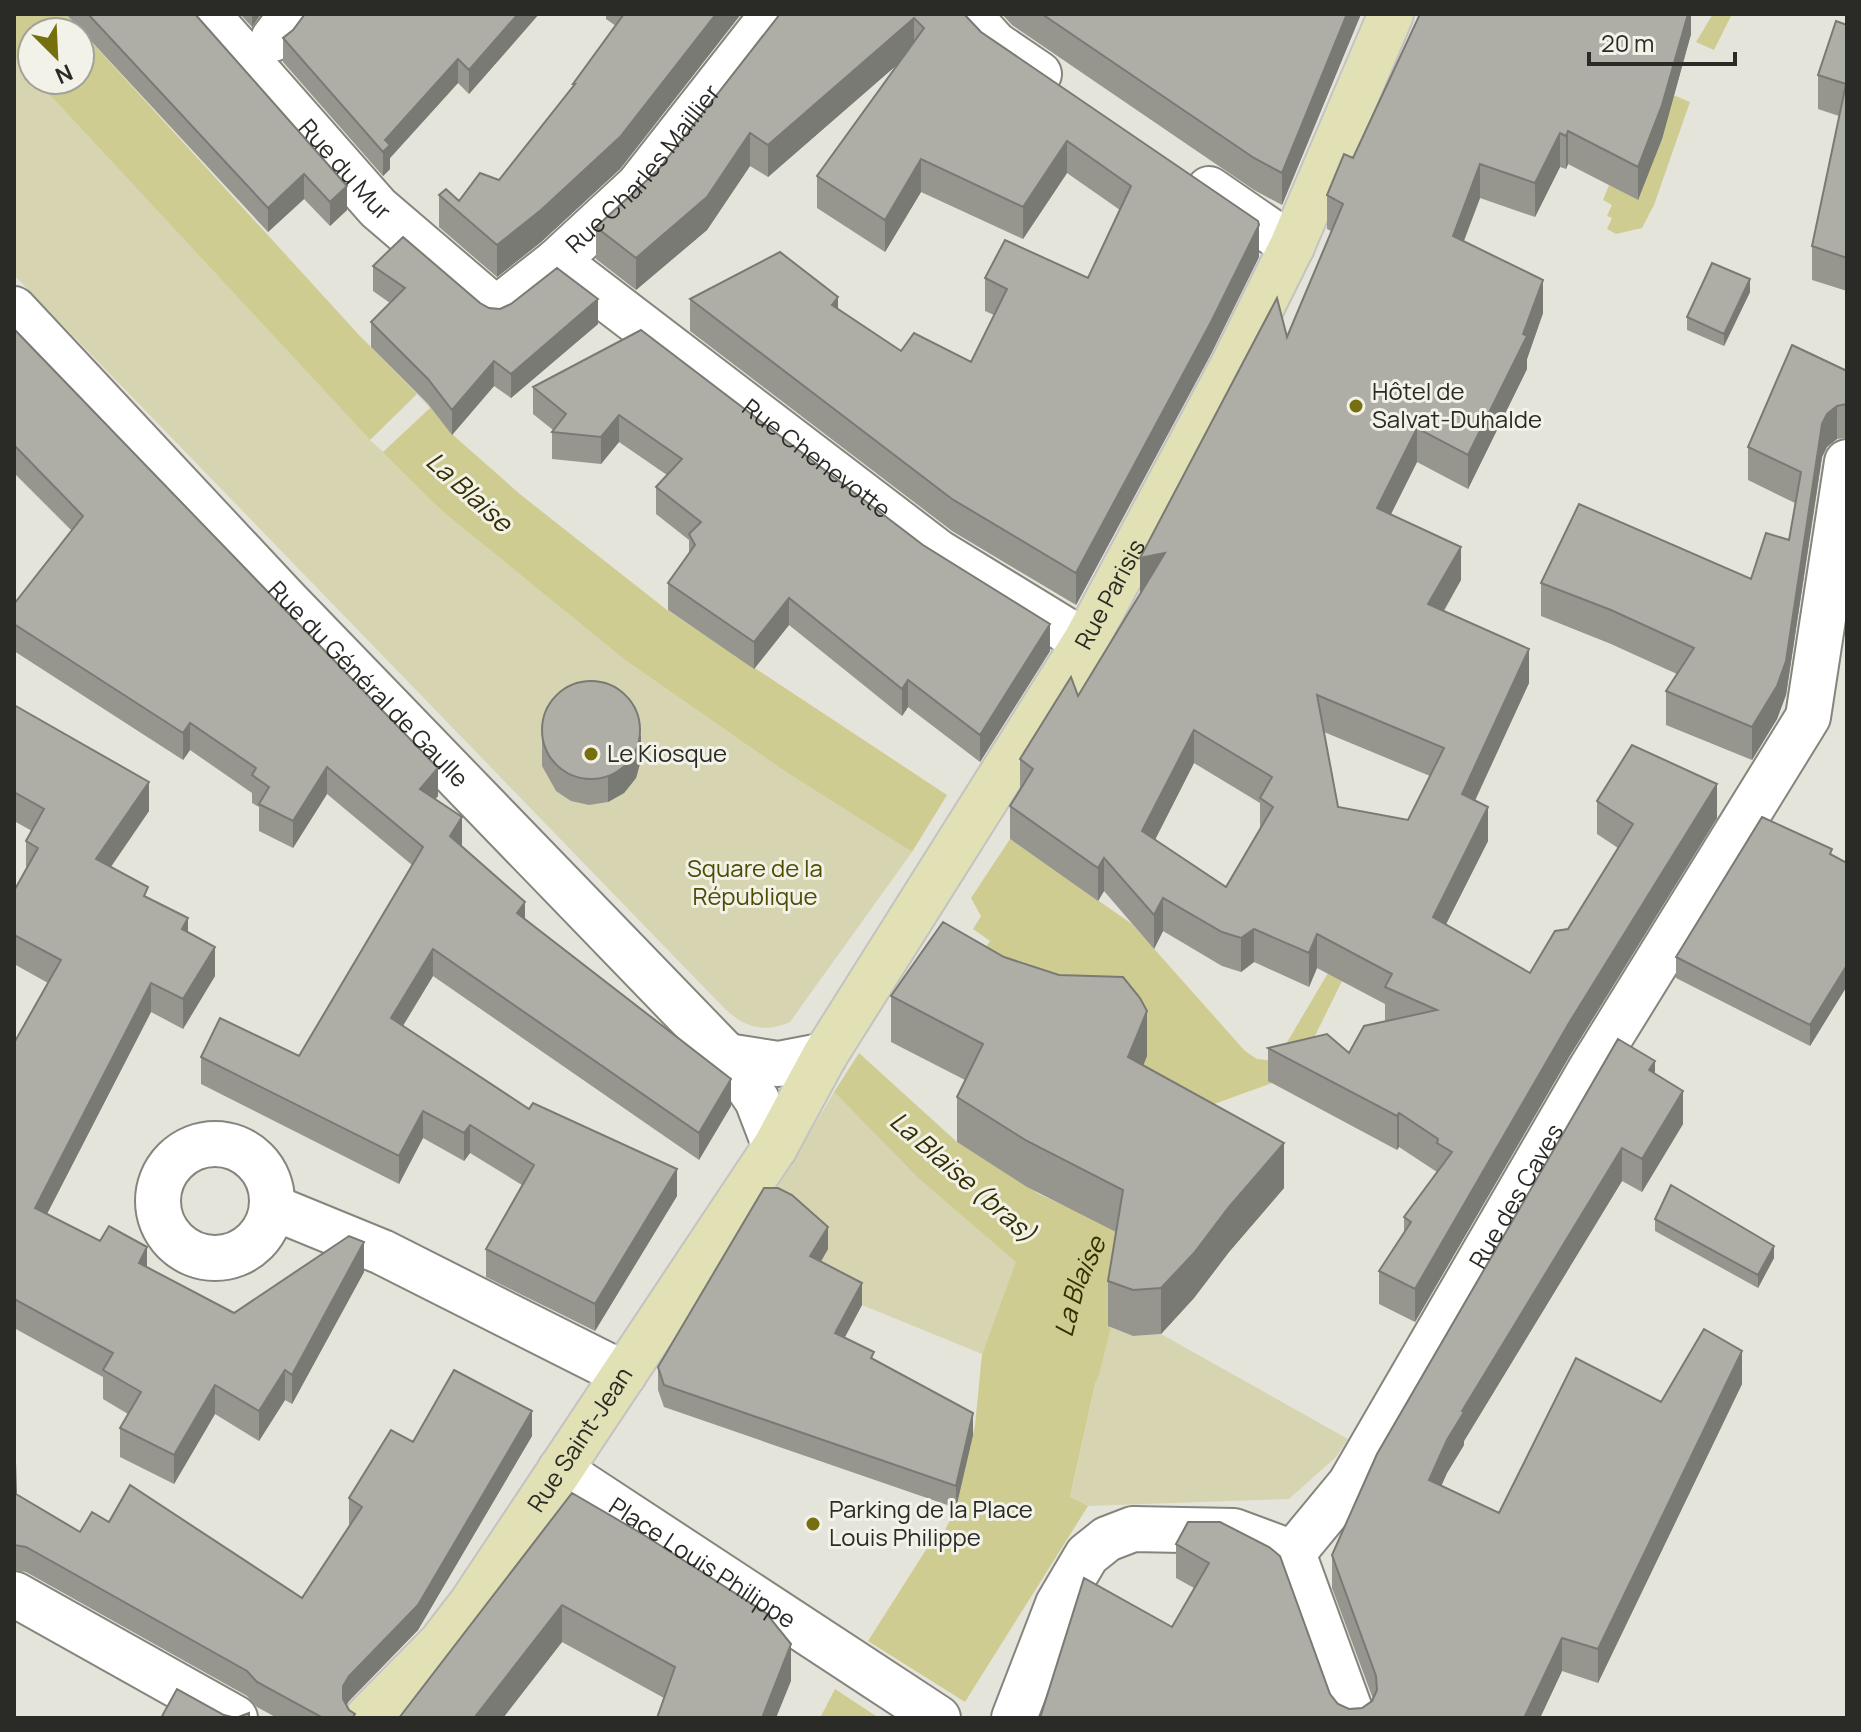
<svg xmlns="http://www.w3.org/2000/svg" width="1861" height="1732" viewBox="0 0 1861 1732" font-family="Manrope,sans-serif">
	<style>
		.green { fill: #d7d5b1 }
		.water { fill: #cfcc92 }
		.pier { fill: #e5e4db }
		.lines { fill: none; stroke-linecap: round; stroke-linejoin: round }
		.river { stroke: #cfcc92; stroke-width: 88 }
		.minor-casing { stroke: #86857d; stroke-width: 48 }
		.major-casing { stroke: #c3c3c2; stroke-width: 48 }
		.minor { stroke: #fff; stroke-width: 44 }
		.major { stroke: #e2e0b5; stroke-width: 44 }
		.wall { fill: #96968f; fill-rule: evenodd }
		.shaded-wall { fill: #7a7a74 }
		.building { fill: #afaea6; stroke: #7a7a74; stroke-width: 2; fill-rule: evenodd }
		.poi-dot { fill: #766f0f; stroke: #f2f2e8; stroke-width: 3 }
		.labels { text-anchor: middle; stroke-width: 6; stroke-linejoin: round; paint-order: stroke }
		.street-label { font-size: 24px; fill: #2a2a26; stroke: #f2f2e8 }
		.poi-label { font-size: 24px; fill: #2a2a26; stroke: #f2f2e8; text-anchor: start }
		.park-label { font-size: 24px; fill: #504b03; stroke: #f2f2e8 }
		.water-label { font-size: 26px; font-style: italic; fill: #343002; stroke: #f2f2e8 }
	</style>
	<rect width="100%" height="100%" fill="#e5e4db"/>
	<path class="green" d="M14,56L32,75V80H36L370,440L442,511L625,660L786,772L912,852L790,1022C765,1033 746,1028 726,1010L14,275Z
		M834,1092L918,1178L1017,1262L982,1354L862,1305L815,1270L767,1205Z
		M1108,1326L1133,1336L1161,1334L1348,1439L1336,1457L1289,1499L1088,1506L1070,1498Z"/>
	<path class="water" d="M14,14H66L359,335L435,412L453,435L521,495L667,610L947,795L912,852L786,772L625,660L442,511L370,440L36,80H80V32H32V75L14,56Z
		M1713,14H1732L1714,50L1696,42Z
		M1673,95L1690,102L1654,205L1642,228L1616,234L1607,229L1612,218L1607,216L1612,205L1603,200L1609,185L1638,200Z
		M1010,839L1132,924L1245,1051L1257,1059L1276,1061L1351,934L1353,959L1300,1066L1291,1076L1181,1116L981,955L990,941L973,929L981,916L971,898Z
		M859,1053L957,1142L1039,1194L1069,1208L1062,1223L1069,1227L1071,1224L1117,1269L1108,1326L1070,1497L1088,1506L965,1702L868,1641L936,1534L944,1532L956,1508L975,1425L982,1354L1016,1262L918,1178L834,1092Z
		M835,1689L879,1718H820Z"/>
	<path class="pier" d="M417,394L430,408L383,452L370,440Z"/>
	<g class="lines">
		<path class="river" id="s1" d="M1057,1361L1076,1285L1158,1116"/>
		<defs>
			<g id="minor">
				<path id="s2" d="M207,14L378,208L496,309L557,261L638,186L773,14"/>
				<path d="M968,14L995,44L1039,74"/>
				<path d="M273,39L292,14"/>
				<path d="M1209,189L1292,246"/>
				<path id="s3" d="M557,261L938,552L1085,642"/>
				<path id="s4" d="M14,309L286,600L727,1056L757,1100L775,1147"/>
				<path d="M727,1056L778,1064L825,1055"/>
				<circle cx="215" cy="1201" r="57"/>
				<path d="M272,1207L382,1252L624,1374"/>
				<path id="s5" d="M560,1470L938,1718"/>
				<path id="s6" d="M1293,1553L1350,1484L1590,1070L1808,717L1847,462"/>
				<path d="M1293,1553L1353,1718"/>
				<path d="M14,1594L235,1718"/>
				<path d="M1014,1718L1058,1604L1087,1555L1107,1539L1133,1529L1234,1531L1293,1553"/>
			</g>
			<g id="major">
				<path id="s7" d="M367,1718L441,1643L471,1604L775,1147L825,1055L1085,642L1233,365L1292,246L1391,14"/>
			</g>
		</defs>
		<use href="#minor" class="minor-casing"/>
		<use href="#major" class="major-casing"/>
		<use href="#minor" class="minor"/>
		<use href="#major" class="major"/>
	</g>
	<path class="wall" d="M66,14H195L347,210L330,226L304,199L268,232Z
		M240,14H261L252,27Z
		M539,14L469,94L458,83L390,158V169L383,176L283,62V38L293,30Z
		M606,14H741L620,169L541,242L497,277L439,227V195L459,201L499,180L573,86V84L616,26L606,19Z
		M780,14H964L981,32L1259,257L1211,354L1076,605L952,531L690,331V299L838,309L901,351L971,362L994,315L985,311V278H1088L1120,210L1067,173L1023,239L921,192L885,252L817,208V176L898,64L768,177L750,166L707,230L636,290L596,259V227L658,170Z
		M1002,14H1361L1282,205L1254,190L1012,25Z
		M1691,14V34L1662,139L1638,200L1568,164L1566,169L1560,167L1535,217L1480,198L1464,241L1543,313L1527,359V369L1468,489L1417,462L1391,514L1461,580L1444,611L1529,683L1475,801L1488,841L1446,924L1530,973L1568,929L1618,848L1597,834V801L1717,818L1569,1057L1415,1322L1379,1304V1271L1404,1233V1217L1437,1172L1399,1147L1397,1150L1268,1081V1048L1349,1053L1387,1021L1385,1020V1004L1317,968L1309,987L1254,962L1241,972L1222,966L1163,931L1154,949L1104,891L1098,901L1010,839V806L1020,791V759L1078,696L1141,592H1140L1287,337L1331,231L1327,229V195L1353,158ZM1324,732L1430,776L1408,820L1338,807ZM1194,763L1260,803V829L1226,887L1155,840Z
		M1847,25V291L1812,280V246L1839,116L1818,109V75Z
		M373,266L480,303L489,308L598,324L511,398L494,386L452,435L428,404L371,347V322L390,303L373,291Z
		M1750,292L1724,346L1687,330V317Z
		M14,329L438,796L435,799L462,844L461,846L525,919L731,1106L699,1160L433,976L403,1026L529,1109L677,1196L595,1331L486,1277V1249L522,1185L470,1153L464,1161L423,1138L399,1184L201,1084V1057L299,1056L412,865L327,794L293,848L259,831V807L252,803V793L190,750L183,760L14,651V604L72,531L14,473Z
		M641,330L1050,651L980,762L908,707L902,716L789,625L754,669L668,610V583L689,553V540L656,514V487L667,475L619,442L601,464L552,459V432L553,430L533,414V387Z
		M1847,371V438L1837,439L1827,447L1822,457L1786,695L1777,719L1752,760L1666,725V691L1677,674L1611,644L1541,616V583L1751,579L1789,540L1795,503L1748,480V447Z
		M1847,594V637H1846V603Z
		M14,705L149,811L111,867L188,932L215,976L183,1029L151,1012L47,1214L234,1313L364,1272L292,1404L285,1400L259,1441L215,1414L174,1484L120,1457V1428L128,1414L103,1399V1377L14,1328V1043L48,983L14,964V891L26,869V841L32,831L14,821Z
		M542,724L641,760L636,778L624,793L608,802L589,805L571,801L556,791L542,766Z
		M1832,855L1847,863V986L1810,1046L1676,978V957Z
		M891,996L1147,1056L1143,1066L1284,1188L1229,1252L1194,1298L1161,1334L1133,1336L1108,1326V1281L1116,1232L1027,1187L957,1142V1097L965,1080L891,1042Z
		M1655,1073L1683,1124L1642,1192L1622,1181L1464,1441V1445L1447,1473L1441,1486L1499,1513L1661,1402L1742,1384L1598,1683L1562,1671L1540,1718H1040L1172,1627L1194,1588L1176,1578V1544L1188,1522L1338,1704L1349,1709L1362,1708L1372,1701L1373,1699L1332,1588V1555Z
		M1655,1219L1774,1258L1758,1288L1655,1231Z
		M828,1249L821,1262L862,1305L844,1338L973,1435L956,1508L664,1407L658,1390V1367Z
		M14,1428L16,1494L80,1532L109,1522L302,1598L351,1525L349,1524V1498L413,1442L532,1436L418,1630L349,1701L346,1705L355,1718H277L257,1707L247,1696L26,1572L14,1570Z
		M572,1493L791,1681L664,1698L562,1642L503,1718H399Z"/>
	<path class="shaded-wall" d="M252,14H261L252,27Z
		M518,14H539L469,94V70Z
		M716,14H741L620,169L541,242L497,277V245Z
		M1347,14H1361L1282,205V173Z
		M1688,14H1691V34L1662,139L1638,200V167Z
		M914,18V50L768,177V145Z
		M458,59V83L390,158V169L383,176V152L385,140Z
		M1568,131V164L1566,169V136Z
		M750,133V166L707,230L636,290V258Z
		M1560,133V167L1535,217V183Z
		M1067,141V173L1023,239V207Z
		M921,159V192L885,252V220Z
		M1480,164V198L1453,269V236Z
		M304,174V199L268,232V208Z
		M347,186V210L330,226V202Z
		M1259,225V257L1211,354L1076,605V573Z
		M1750,279V292L1724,346V334Z
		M1543,280V313L1527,359V369L1468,489V455L1523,334Z
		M838,297V329L832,305Z
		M598,299V324L511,398V374Z
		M494,361V386L452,435V410Z
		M1837,406V439L1827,447L1822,457L1786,695L1777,719L1752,760V727L1822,424L1827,414Z
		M619,415V442L601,464V437Z
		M1417,428V462L1377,542V508Z
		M1461,547V580L1428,637V604Z
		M1165,553V587L1140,592V558Z
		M789,598V625L754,669V642Z
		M1050,624V651L980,762V735Z
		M1529,649V683L1462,828V794Z
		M908,680V707L902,716V689Z
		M190,723V750L183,760V733Z
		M1194,730V763L1142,865V831Z
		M641,735V760L636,778L624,793L608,802V777Z
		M327,767V794L293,848V821Z
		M438,768V796L420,816V789Z
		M149,782V811L96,888V859Z
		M1717,784V818L1569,1057L1415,1322V1289L1569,1023Z
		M1488,807V841L1433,950V917Z
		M462,817V844L450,863V836Z
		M1104,858V891L1098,901V868Z
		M1163,898V931L1154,949V915Z
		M525,902V929L517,913Z
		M188,918V948L182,929Z
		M1254,929V962L1241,972V938Z
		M1317,934V968L1309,987V953Z
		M215,947V976L183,1029V999Z
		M433,949V976L391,1045V1018Z
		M1847,965V986L1810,1046V1025Z
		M151,983V1012L35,1237V1208Z
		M1147,1011V1056L1128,1103V1057Z
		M1655,1061V1094L1649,1070Z
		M731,1079V1106L699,1160V1133Z
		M1683,1091V1124L1642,1192V1159Z
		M423,1111V1138L399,1184V1156Z
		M1399,1113V1147L1397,1150V1116Z
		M470,1125V1153L464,1161V1133Z
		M1284,1143V1188L1229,1252L1194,1298L1161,1334V1288L1229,1207Z
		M1622,1148V1181L1464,1441V1445L1447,1473L1429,1514V1480L1462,1411Z
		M677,1169V1196L595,1331V1304Z
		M828,1227V1249L810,1279V1256Z
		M364,1242V1272L292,1404V1375Z
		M1774,1246V1258L1758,1288V1275Z
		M147,1247V1276L139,1263Z
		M862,1283V1305L835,1356V1333Z
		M1742,1351V1384L1598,1683V1649Z
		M285,1370V1400L259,1441V1411Z
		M215,1385V1414L174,1484V1455Z
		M532,1411V1436L418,1630L349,1701L343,1711V1686L349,1676Z
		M973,1413V1435L956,1508V1486Z
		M562,1605V1642L503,1718H474Z
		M1562,1638V1671L1540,1718H1524Z
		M791,1644V1681L776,1718H762Z"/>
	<path class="building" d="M88,14H195L347,186L330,202L304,174L268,208Z
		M305,14H518L469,70L458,59L385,140L390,145L383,152L283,38L293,30Z
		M624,14H716L620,137L541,210L497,245L439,195L446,189L459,201L480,173L499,180L575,84H573Z
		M780,14H964L981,32L1258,221L1259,225L1211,322L1076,573L952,499L690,299L780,252L838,297L832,305L901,351L914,333L971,362L1007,289L985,278L1005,240L1088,278L1131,186L1067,141L1023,207L921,159L885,220L817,176L924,28L914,18L768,145L750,133L707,197L636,258L596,227L658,170Z
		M1042,14H1347L1282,173L1254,158Z
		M1420,14H1688L1662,105L1638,167L1568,131L1566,136L1560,133L1535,183L1480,164L1453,236L1543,280L1523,334L1527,336L1468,455L1417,428L1377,508L1461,547L1428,604L1529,649L1462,794L1488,807L1433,917L1530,973L1555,931L1568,929L1633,824L1597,801L1632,745L1717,784L1569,1023L1415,1289L1379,1271L1411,1222L1404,1217L1452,1152L1437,1143L1438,1139L1399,1113L1397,1116L1268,1048L1327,1034L1349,1053L1364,1026L1437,1010L1385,987L1392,974L1317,934L1309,953L1254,929L1241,938L1222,932L1163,898L1154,915L1104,858L1098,868L1010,806L1033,769L1020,759L1071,677L1078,696L1165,553L1140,558L1277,298L1287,337L1343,204L1327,195L1344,154L1353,158ZM1317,695L1444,748L1408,820L1338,807ZM1194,730L1272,777L1260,798L1273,807L1226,887L1142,831Z
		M1836,21L1847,25V258L1812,246L1846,84L1818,75Z
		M403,237L480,303L489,308L500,309L511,304L557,268L598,299L511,374L494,361L452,410L428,379L371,322L405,288L373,266Z
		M1712,263L1750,279L1724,334L1687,317Z
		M14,329L438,768L420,789L462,817L450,836L525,902L517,913L731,1079L699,1133L433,949L391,1018L529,1109L533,1103L677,1169L595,1304L486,1249L534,1165L470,1125L464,1133L423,1111L399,1156L201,1057L220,1018L299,1056L423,847L327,767L293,821L259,804L269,787L252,775L256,768L190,723L183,733L14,624V604L83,516L14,445Z
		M641,330L923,545L1050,624L980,735L908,680L902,689L789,598L754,642L668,583L695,545L689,534L701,522L656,487L682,459L619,415L601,437L552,432L566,414L533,387Z
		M1792,345L1847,371V404L1837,406L1827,414L1822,424L1786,661L1777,686L1752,727L1666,691L1694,648L1611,610L1541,583L1579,504L1751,579L1766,533L1789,540L1801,472L1748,447Z
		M542 730a49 49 0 1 1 98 0a49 49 0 1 1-98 0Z
		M14,705L149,782L96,859L148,887L144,896L188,918L182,929L215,947L183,999L151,983L35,1208L100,1241L109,1226L147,1247L139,1263L234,1313L349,1236L364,1242L292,1375L285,1370L259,1411L215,1385L174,1455L120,1428L141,1392L103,1370L113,1353L14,1299V1043L61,960L14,935V891L38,848L26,841L44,809L14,792Z
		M1762,817L1832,849L1830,854L1847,863V965L1810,1025L1676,957Z
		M943,922L1004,957L1059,975L1123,977L1140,998L1147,1011L1128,1057L1284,1143L1229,1207L1194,1253L1161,1288L1133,1290L1108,1281L1123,1190L1027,1141L957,1097L983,1044L891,996Z
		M1618,1039L1655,1061L1649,1070L1683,1091L1642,1159L1622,1148L1462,1411L1464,1412L1447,1440L1429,1480L1499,1513L1576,1358L1661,1402L1704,1329L1742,1351L1598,1649L1562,1638L1524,1718H1040L1084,1578L1172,1627L1209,1563L1176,1544L1188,1522H1220L1269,1547L1280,1556L1330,1694L1338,1704L1349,1709L1362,1708L1372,1701L1377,1690L1376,1676L1332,1555L1377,1454Z
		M1671,1185L1774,1246L1758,1275L1655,1219Z
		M764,1188H778L792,1195L828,1227L810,1256L862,1283L835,1333L874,1352L871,1358L973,1413L956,1486L664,1385L658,1367Z
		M454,1370L532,1411L418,1605L349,1676L343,1686V1699L349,1710L355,1714L352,1718H323L257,1682L247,1671L26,1547L14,1545V1428L16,1494L80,1532L92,1512L109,1522L130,1485L302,1598L362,1507L349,1498L391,1430L413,1442Z
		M572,1493L644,1535L766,1613L791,1644L762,1718H657L675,1667L562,1605L474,1718H399Z
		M177,1689L224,1715L236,1718L249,1713V1718H161Z"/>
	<g class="poi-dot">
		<circle cx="1356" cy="406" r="8"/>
		<circle cx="591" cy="754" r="8"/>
		<circle cx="813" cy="1524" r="8"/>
	</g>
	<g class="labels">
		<g class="street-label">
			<text dy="8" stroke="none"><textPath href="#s2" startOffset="208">Rue du Mur</textPath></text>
			<text dy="8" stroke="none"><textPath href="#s2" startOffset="618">Rue Charles Maillier</textPath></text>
			<text dy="8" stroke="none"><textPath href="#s3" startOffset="326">Rue Chenevotte</textPath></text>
			<text dy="8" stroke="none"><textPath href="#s7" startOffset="1350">Rue Parisis</textPath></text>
			<text dy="8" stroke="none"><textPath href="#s4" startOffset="516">Rue du Général de Gaulle</textPath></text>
			<text dy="8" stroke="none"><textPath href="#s6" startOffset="422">Rue des Caves</textPath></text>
			<text dy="8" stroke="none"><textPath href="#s7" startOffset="352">Rue Saint-Jean</textPath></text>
			<text dy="8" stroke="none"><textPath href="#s5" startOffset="170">Place Louis Philippe</textPath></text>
		</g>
		<g class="poi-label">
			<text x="1372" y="400">Hôtel de<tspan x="1372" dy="28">Salvat-Duhalde</tspan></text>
			<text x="607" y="762">Le Kiosque</text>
			<text x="829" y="1518">Parking de la Place<tspan x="829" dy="28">Louis Philippe</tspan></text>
		</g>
		<g class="park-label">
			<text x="755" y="877">Square de la<tspan x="755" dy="28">République</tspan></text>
		</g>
		<g class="water-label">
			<text transform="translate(469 492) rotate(42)" y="9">La Blaise</text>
			<text transform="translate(963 1177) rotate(41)" y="9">La Blaise (bras)</text>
			<text dy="9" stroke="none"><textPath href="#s1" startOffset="78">La Blaise</textPath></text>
		</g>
	</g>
	<rect width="1861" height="1732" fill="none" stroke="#2a2a26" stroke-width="32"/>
	<g transform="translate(56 56) rotate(156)"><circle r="38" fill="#f2f2e8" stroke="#a2a29a" stroke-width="2"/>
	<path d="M0-6L14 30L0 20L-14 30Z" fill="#766f0f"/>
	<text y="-12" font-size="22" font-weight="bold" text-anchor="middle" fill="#2a2a26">N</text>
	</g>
	<path d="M1589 52v12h146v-12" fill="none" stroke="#2a2a26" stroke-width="4"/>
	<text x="1601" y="52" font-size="24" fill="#2a2a26" stroke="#f2f2e8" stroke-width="6" paint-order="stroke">20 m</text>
</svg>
